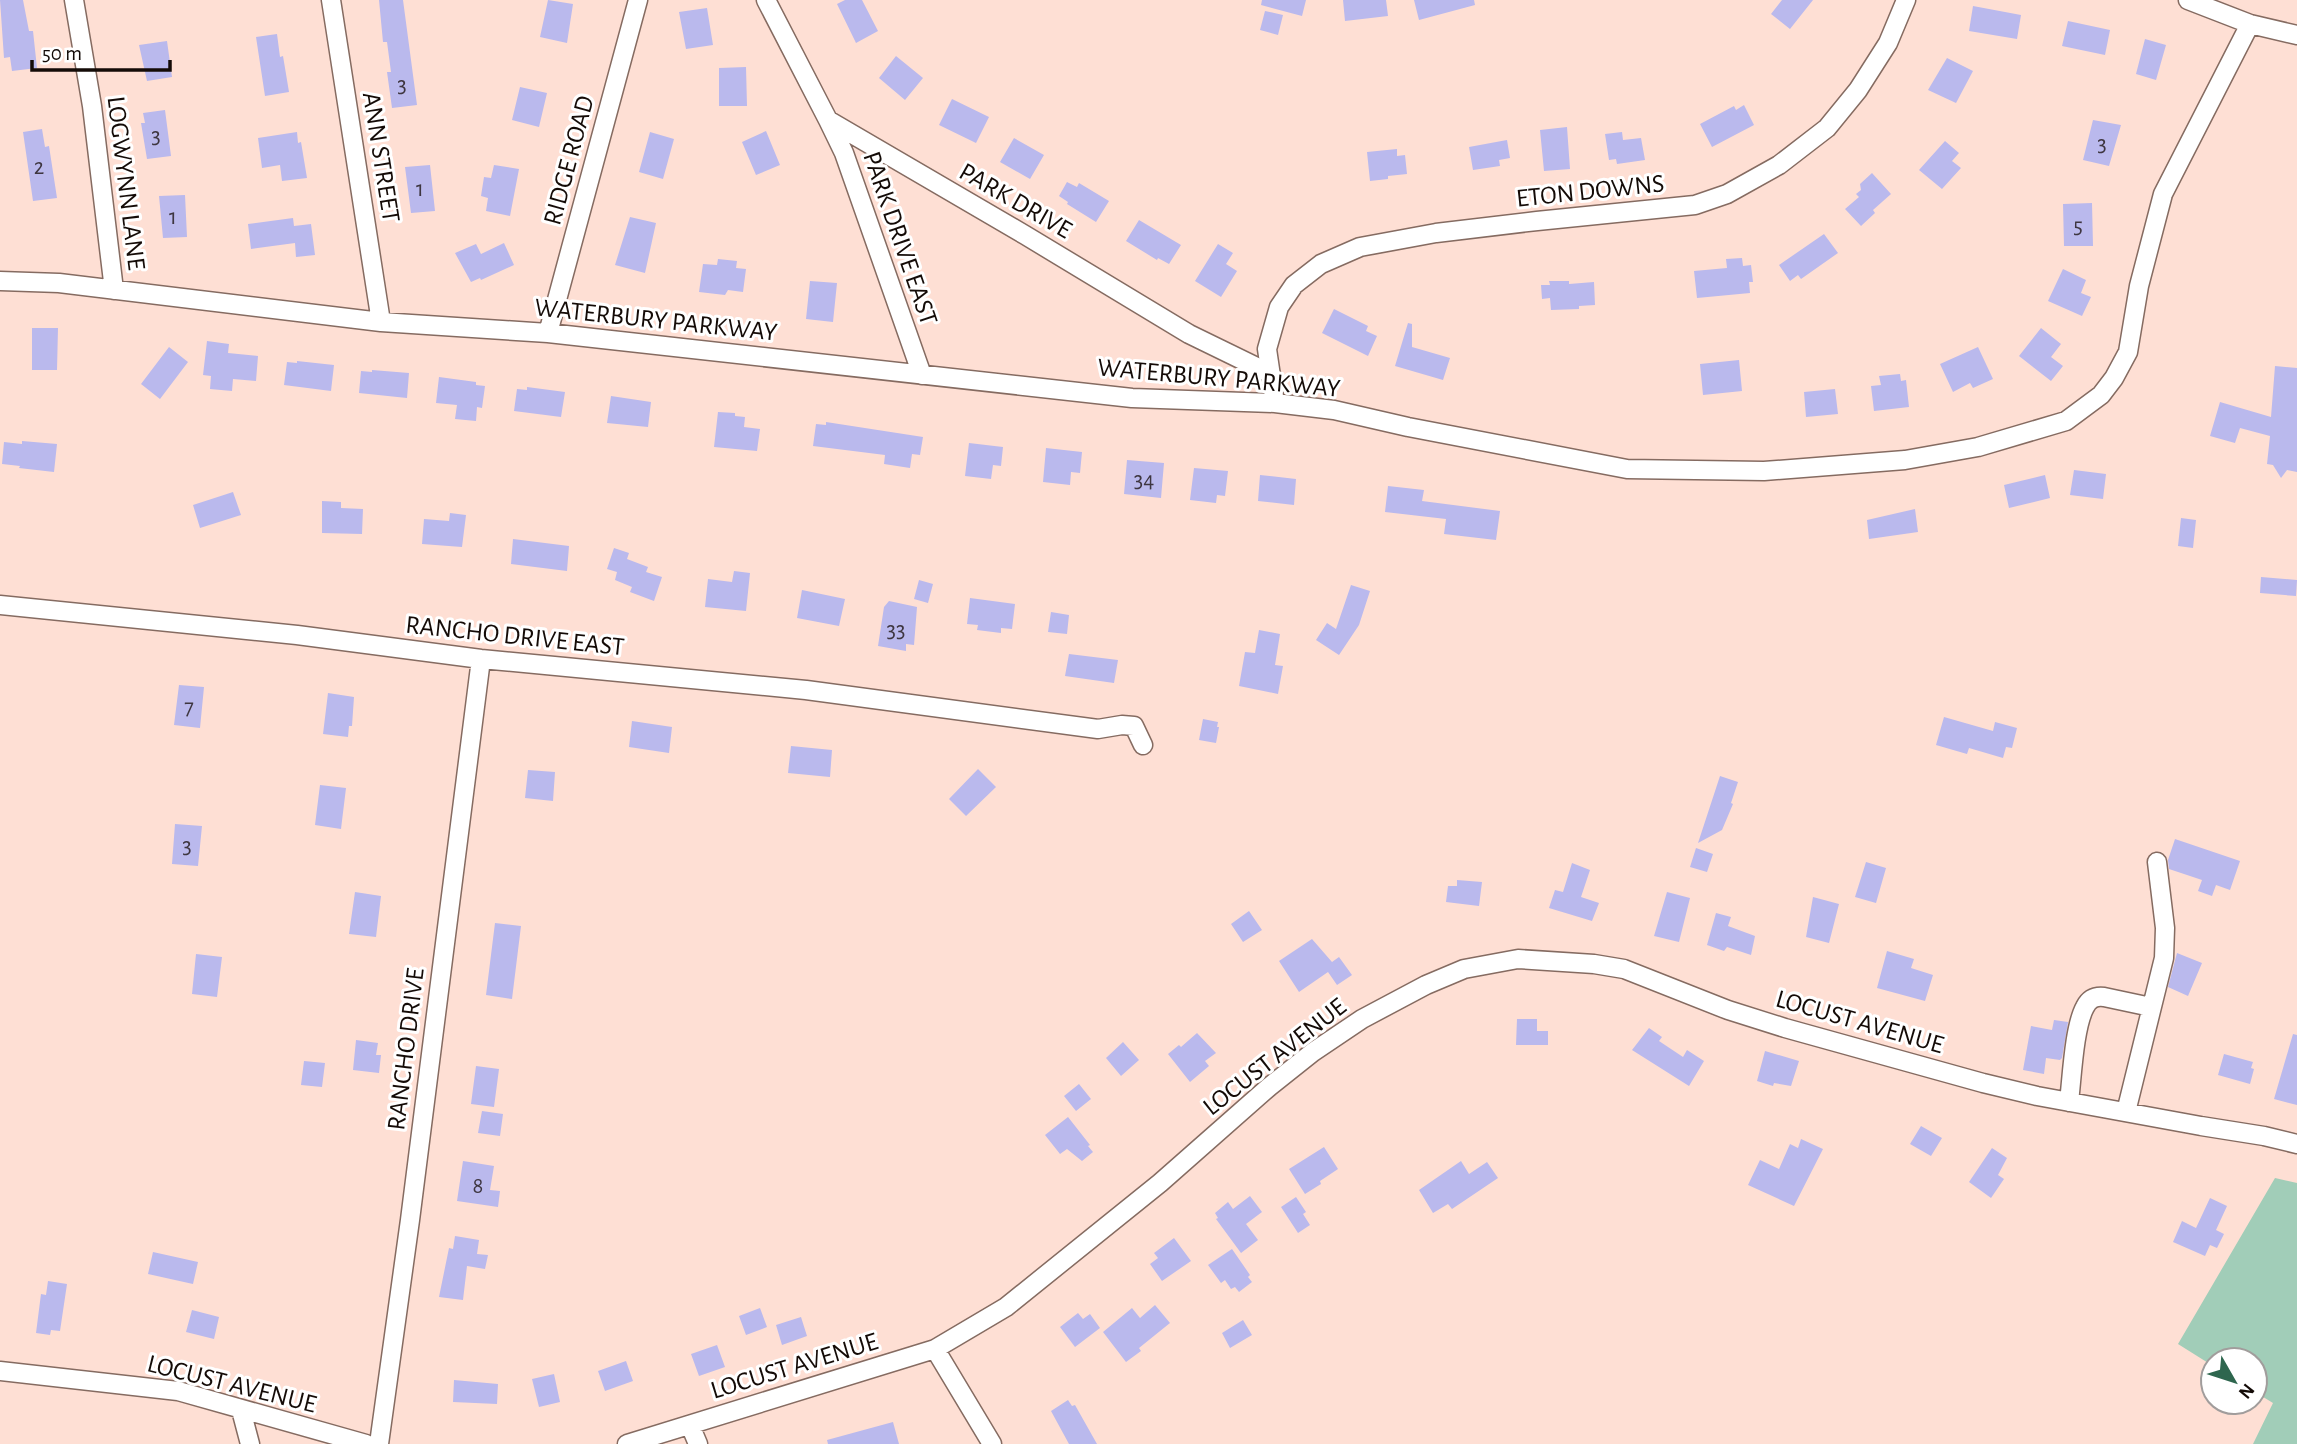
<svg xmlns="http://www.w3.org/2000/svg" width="2297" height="1444" viewBox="0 0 2297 1444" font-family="'Alegreya Sans',sans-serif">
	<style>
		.green { fill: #a1cdb8 }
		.building { fill: #bab9ed }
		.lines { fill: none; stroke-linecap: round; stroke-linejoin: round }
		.minor-casing { stroke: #856b61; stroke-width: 21 }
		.minor { stroke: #fff; stroke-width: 18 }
		.labels { text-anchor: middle; stroke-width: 6; stroke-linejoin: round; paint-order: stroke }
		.number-label { font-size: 23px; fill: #3e3640 }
		.street-label { font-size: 26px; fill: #140b07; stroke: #fff }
	</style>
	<rect width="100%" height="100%" fill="#fedfd4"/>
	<path class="green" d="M2275,1178L2297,1183V1444H2253L2273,1403L2255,1392V1360H2213V1366L2178,1344Z"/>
	<path class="building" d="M0,0H23L29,31H33L37,68L12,71L10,57L4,58Z
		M379,0H403L417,105L392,108L387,72H391L387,42H383Z
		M548,0L573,4L567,43L540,37Z
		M845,0H862L878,31L856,43L837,4Z
		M1262,0H1306L1302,16L1261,5Z
		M1343,0H1386L1388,16L1345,21Z
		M1414,0H1474L1475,5L1419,20Z
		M1782,0H1813L1790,29L1771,14Z
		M1973,6L2021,15L2017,39L1969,31Z
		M707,8L713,45L686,49L679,12Z
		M1265,11L1283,15L1278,35L1260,30Z
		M2068,21L2110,30L2105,55L2062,46Z
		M277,34L280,57L283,56L289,92L265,96L256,37Z
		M2145,39L2166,45L2156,80L2136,74Z
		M167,41L172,77L147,81L139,45Z
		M896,56L923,78L905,100L879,78Z
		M1947,58L1973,71L1956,103L1928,90Z
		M746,67L747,106H719V68Z
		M520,87L547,93L539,127L512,120Z
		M952,99L989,117L976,143L939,125Z
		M1744,105L1754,125L1712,147L1700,124L1734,106L1736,110Z
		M165,110L171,156L147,159L141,123H145L143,113Z
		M2093,120L2121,125L2109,166L2083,160Z
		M1567,127L1570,169L1544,171L1540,130Z
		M42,129L45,147L49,146L57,198L33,201L23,132Z
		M766,131L780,165L756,175L742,142Z
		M297,132L298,143L301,142L307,178L282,181L280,165L262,168L258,138Z
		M650,132L674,139L663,179L639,172Z
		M1622,132L1623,140L1641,138L1645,160L1617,164L1616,159L1609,160L1605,134Z
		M1014,138L1044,155L1030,179L1000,162Z
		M1507,140L1510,158L1499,160L1500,166L1473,170L1469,147Z
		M1945,141L1959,153L1952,161L1961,168L1942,189L1919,170Z
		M1397,149V156L1405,155L1407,174L1388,176V179L1370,181L1367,152Z
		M430,165L435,211L411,213L405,167Z
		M494,165L519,169L510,216L486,211L488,198L481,196L484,177L491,178Z
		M1872,173L1891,194L1873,210L1875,213L1861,226L1845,209L1859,197L1856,194L1861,190L1860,184Z
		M1067,182L1077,187L1079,183L1109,201L1096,222L1067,204L1068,202L1059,196Z
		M185,195L187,237L163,238L159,196Z
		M2092,203L2093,246H2064L2063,204Z
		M630,217L656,223L645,273L615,265Z
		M293,218L294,226L311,224L315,255L296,257L295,243L251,249L248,224Z
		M1139,220L1181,245L1169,264L1158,258L1157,260L1126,241Z
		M1824,234L1838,253L1801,279L1798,275L1790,281L1779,265Z
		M504,243L514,265L481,280L480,278L471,282L455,253L476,244L481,254Z
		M1218,244L1233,253L1226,264L1237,271L1221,297L1195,281Z
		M1742,258L1743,266L1751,265L1753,282H1749L1750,293L1697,298L1694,271L1727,268L1726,259Z
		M718,259L737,261L736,268L746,269L743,292L728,290L725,295L699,292L703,264L717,265Z
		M2063,269L2086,280L2081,293L2091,297L2082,316L2048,301Z
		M810,281L837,283L833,322L806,319Z
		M1549,281H1569V284L1594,282L1595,305L1579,306V309L1551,310L1550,298L1542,299L1541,285H1550Z
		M1334,309L1368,326L1366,331L1377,336L1368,356L1322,333Z
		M1408,323L1412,324V347L1450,358L1443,380L1395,366Z
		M32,328H58L57,370H32Z
		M2041,328L2061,344L2051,357L2063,366L2051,381L2019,356Z
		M207,341L229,344L228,353L258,356L256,381L233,379L232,391L210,389L211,376L203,375Z
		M169,347L188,362L160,399L141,384Z
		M1978,347L1993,379L1973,388L1970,383L1953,392L1940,364Z
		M1739,360L1742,391L1703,395L1700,364Z
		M297,361L334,365L331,391L284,385L287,362L297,363Z
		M2275,366L2297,368V472L2287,470L2281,478L2273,465L2267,464L2270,436L2240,428L2235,443L2210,436L2220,402L2271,417Z
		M372,370L409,373L407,398L359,393L361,371L372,372Z
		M1900,374L1901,381L1906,380L1909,407L1874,411L1871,386L1881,385L1879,376Z
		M439,377L476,382V385L485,386L482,408L477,407L476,421L455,419L457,405L436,403Z
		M527,387L565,392L561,417L514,411L517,389L527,390Z
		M1835,389L1838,414L1806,417L1804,392Z
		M611,396L651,402L648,427L607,423Z
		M718,412L735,413V416L745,417L744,427L760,429L757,451L714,447Z
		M826,422L923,437L920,455L912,454L910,468L884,464L885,455L813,446L816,424L826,425Z
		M22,441L57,444L54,472L19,468L20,466L2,464L4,442L22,444Z
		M969,443L1003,447L1001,466L993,465L991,479L965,476Z
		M1046,448L1082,452L1080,473L1071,472L1070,485L1043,482Z
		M1127,460L1164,463L1161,498L1124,494Z
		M1194,468L1228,471L1225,496L1217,495L1216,503L1190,500Z
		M2074,470L2106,474L2103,499L2070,495Z
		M1260,475L1296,479L1294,505L1258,501Z
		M2045,475L2050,498L2009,508L2004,485Z
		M1388,486L1424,490L1422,501L1500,511L1496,540L1444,534L1446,519L1385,512Z
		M233,492L241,515L200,528L193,505Z
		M322,501L341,502V508L363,509L362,534L322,533Z
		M1915,509L1918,532L1869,539L1867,520Z
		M450,513L466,515L462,547L422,544L424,519L449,521Z
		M2181,518L2196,520L2193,548L2178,546Z
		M513,539L569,546L567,571L511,564Z
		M614,548L629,553L627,559L648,567L646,572L662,577L654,601L630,592L632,587L615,580L617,572L607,569Z
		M734,571L750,573L746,611L705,607L708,579L732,582Z
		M2261,577L2297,580L2296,596L2260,593Z
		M919,580L933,584L928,603L914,599Z
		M1351,585L1370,591L1359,625L1339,655L1316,640L1327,623L1336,629Z
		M802,590L845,599L839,626L797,618Z
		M970,598L1015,604L1012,629L1001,628V633L977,630L978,625L967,624Z
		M889,601L917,607L914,645L906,644V651L878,646L884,607Z
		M1051,612L1069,615L1067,634L1048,632Z
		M1259,630L1280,634L1275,665L1283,666L1278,694L1239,686L1245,652L1255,653Z
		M1069,654L1118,660L1114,683L1065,676Z
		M179,685L204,687L200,728L174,725Z
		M328,693L354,697L352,726H349L348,737L323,734Z
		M1944,717L1993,731L1995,722L2017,728L2012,748L2006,747L2003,758L1969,748L1967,754L1936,745Z
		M1203,719L1218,722L1217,727H1219L1216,743L1199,740Z
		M632,721L672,727L669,753L629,747Z
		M791,746L832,750L830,777L788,773Z
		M978,769L996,787L966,816L949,799Z
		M528,770L555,772L553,801L525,798Z
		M1720,776L1738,782L1731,803L1733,804L1722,830L1698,843Z
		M320,785L346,788L341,829L315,825Z
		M175,824L202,826L198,866L172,864Z
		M2175,839L2240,861L2230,890L2216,885L2212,896L2198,891L2202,880L2169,869L2168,860Z
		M1696,848L1713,854L1707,872L1690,867Z
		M1866,862L1886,868L1876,903L1855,897Z
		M1572,863L1590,870L1581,897L1599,903L1592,921L1549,908L1555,890L1563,892Z
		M1457,880L1482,882L1479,906L1446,902L1448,886H1457Z
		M355,892L381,896L376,937L349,934Z
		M1667,892L1690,898L1679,942L1654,936Z
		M1813,897L1839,904L1829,943L1806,937Z
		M1249,911L1262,930L1243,942L1231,924Z
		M1716,913L1731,917L1728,926L1755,936L1751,955L1727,947L1724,951L1707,945Z
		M495,923L521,926L512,999L486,995Z
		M1312,939L1332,962L1339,957L1352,975L1337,985L1328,972L1299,992L1279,961Z
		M1887,951L1914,959L1911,968L1933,975L1925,1001L1877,988Z
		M2177,953L2202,963L2188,996L2168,987Z
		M196,954L222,957L217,997L192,994Z
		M1517,1019H1537V1031H1548V1045H1516Z
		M2054,1020L2068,1022L2062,1058L2060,1060L2046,1058L2044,1074L2023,1070L2031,1026L2052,1030Z
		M1649,1028L1662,1037L1659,1041L1683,1057L1687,1050L1704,1061L1689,1086L1632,1050Z
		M1197,1033L1216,1053L1205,1061L1209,1066L1190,1082L1168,1054L1179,1045L1181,1047Z
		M2293,1034L2297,1035V1105L2274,1099Z
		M356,1040L378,1043L376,1055H381L379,1073L353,1070Z
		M1123,1042L1139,1060L1121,1076L1106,1058Z
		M1765,1051L1799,1061L1791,1086L1774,1083L1773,1086L1757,1081Z
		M2224,1054L2253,1062L2251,1068L2254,1069L2250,1084L2218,1075Z
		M304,1061L325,1063L322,1087L301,1085Z
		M476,1066L499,1069L494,1107L471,1104Z
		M1079,1084L1091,1099L1076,1111L1064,1096Z
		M482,1111L503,1114L500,1136L478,1133Z
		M1068,1117L1090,1145L1088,1146L1093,1152L1082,1161L1067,1149L1060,1154L1045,1135Z
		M1921,1126L1942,1138L1931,1156L1910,1144Z
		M1801,1139L1823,1149L1794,1206L1748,1185L1760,1160L1779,1169L1790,1144L1798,1148Z
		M1324,1147L1338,1169L1320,1181L1321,1184L1305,1194L1289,1169Z
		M1992,1148L2007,1158L1998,1175L2004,1179L1991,1198L1969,1182Z
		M463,1161L494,1166L490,1190L500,1191L498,1207L457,1201Z
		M1461,1161L1469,1174L1487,1162L1498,1178L1452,1209L1448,1204L1433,1213L1419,1190Z
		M1250,1196L1262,1212L1246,1224L1258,1240L1241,1253L1216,1219L1218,1218L1215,1213L1228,1202L1233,1209Z
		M1296,1197L1306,1212L1303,1214L1310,1225L1298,1233L1281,1207Z
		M2210,1198L2227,1206L2216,1230L2224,1234L2217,1248L2210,1245L2205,1256L2173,1242L2182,1221L2196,1228Z
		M455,1236L479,1240L477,1254L488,1255L485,1269L467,1266L463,1300L439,1297L449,1248L453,1249Z
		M1174,1238L1191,1261L1162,1281L1150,1264L1158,1258L1154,1253Z
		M1232,1249L1250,1275L1248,1277L1252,1282L1239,1292L1235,1287L1231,1289L1225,1280L1221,1283L1208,1265Z
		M153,1252L198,1262L193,1284L148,1274Z
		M48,1281L67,1284L60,1331L51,1330L50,1335L36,1333L41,1294L46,1295Z
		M1155,1305L1170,1323L1139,1348L1141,1351L1126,1362L1103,1332L1132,1308L1140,1318Z
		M760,1308L767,1327L746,1335L739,1316Z
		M192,1310L219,1317L214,1339L186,1332Z
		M1078,1313L1083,1319L1090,1314L1100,1328L1075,1347L1060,1327Z
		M801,1317L807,1336L782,1345L776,1325Z
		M1243,1320L1252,1335L1230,1348L1222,1333Z
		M717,1345L725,1367L699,1376L691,1354Z
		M626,1361L633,1381L605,1391L598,1371Z
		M554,1374L560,1402L539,1407L532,1379Z
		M454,1380L498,1384L497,1404L453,1402Z
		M1068,1400L1072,1406L1075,1405L1097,1444H1069L1051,1411Z
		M893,1422L899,1444H828L827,1440Z"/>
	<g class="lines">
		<defs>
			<path id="minor" d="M74,0L92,106L114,290
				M331,0L381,322
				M766,0L828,120L1025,235L1189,334L1271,374
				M2188,0L2250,24L2297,35
				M828,120L844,153L922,375
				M0,281L59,283L381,322L548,333L1132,398L1275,403L1334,410L1408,427L1627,469L1764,471L1905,460L1978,447L2066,421L2101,395L2114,378L2128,352L2139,286L2163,194L2250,24
				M548,333L638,0
				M1275,403L1267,349L1279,307L1294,285L1321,264L1360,247L1436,233L1537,221L1695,205L1727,194L1779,165L1827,128L1858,90L1888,43L1906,0
				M0,605L297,635L481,659L806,690L1098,729L1122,725L1134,726L1143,745
				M2069,1102C2072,1077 2074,1027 2085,1007C2089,999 2095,996 2104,997L2151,1007
				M2126,1112L2164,958L2165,928L2157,862
				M935,1349L992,1444
				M0,1371L178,1391L366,1444
				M241,1410L250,1444
				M690,1425L698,1444
				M379,1444L410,1220L481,659
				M627,1444L935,1349L1006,1307L1160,1183L1269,1087L1313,1052L1362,1019L1426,985L1464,969L1518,959L1594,964L1624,969L1728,1010L1785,1028L1983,1083L2037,1096L2201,1126L2264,1136L2297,1144"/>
		</defs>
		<use href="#minor" class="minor-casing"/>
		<use href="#minor" class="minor"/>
	</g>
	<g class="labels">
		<g class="number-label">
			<text x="402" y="92">3</text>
			<text x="156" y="143">3</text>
			<text x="2102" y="151">3</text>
			<text x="39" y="174">2</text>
			<text x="420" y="196">1</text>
			<text x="173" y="224">1</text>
			<text x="2078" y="233">5</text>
			<text x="1144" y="487">34</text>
			<text x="896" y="637">33</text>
			<text x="189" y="714">7</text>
			<text x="187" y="853">3</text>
			<text x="478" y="1193">8</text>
		</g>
		<g class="street-label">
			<text transform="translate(382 157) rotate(81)" y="9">ANN STREET</text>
			<text transform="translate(568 160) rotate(-75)" y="9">RIDGE ROAD</text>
			<text transform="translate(127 183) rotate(83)" y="9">LOGWYNN LANE</text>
			<text transform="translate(1590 190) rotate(-6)" y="9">ETON DOWNS</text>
			<text transform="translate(1016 200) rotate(30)" y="9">PARK DRIVE</text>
			<text transform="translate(901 238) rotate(71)" y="9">PARK DRIVE EAST</text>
			<text transform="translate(656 319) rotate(6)" y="9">WATERBURY PARKWAY</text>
			<text transform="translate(1219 377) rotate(5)" y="9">WATERBURY PARKWAY</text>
			<text transform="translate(515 635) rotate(6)" y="9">RANCHO DRIVE EAST</text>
			<text transform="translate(1860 1021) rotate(16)" y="9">LOCUST AVENUE</text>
			<text transform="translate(405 1049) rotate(-83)" y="9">RANCHO DRIVE</text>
			<text transform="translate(1274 1056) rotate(-38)" y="9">LOCUST AVENUE</text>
			<text transform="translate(794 1365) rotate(-17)" y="9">LOCUST AVENUE</text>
			<text transform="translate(232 1383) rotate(14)" y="9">LOCUST AVENUE</text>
		</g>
	</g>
	<g transform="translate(2234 1381) rotate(129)"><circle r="33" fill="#ffffff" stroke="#a19d9c" stroke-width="2"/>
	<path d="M0-5L12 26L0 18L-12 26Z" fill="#2e664e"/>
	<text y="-10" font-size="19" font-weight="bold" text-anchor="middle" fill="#140b07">N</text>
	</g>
	<path d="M32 60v10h138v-10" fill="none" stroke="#140b07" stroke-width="3.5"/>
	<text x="42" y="60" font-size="21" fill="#140b07" stroke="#ffffff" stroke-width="5" paint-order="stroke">50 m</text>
</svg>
